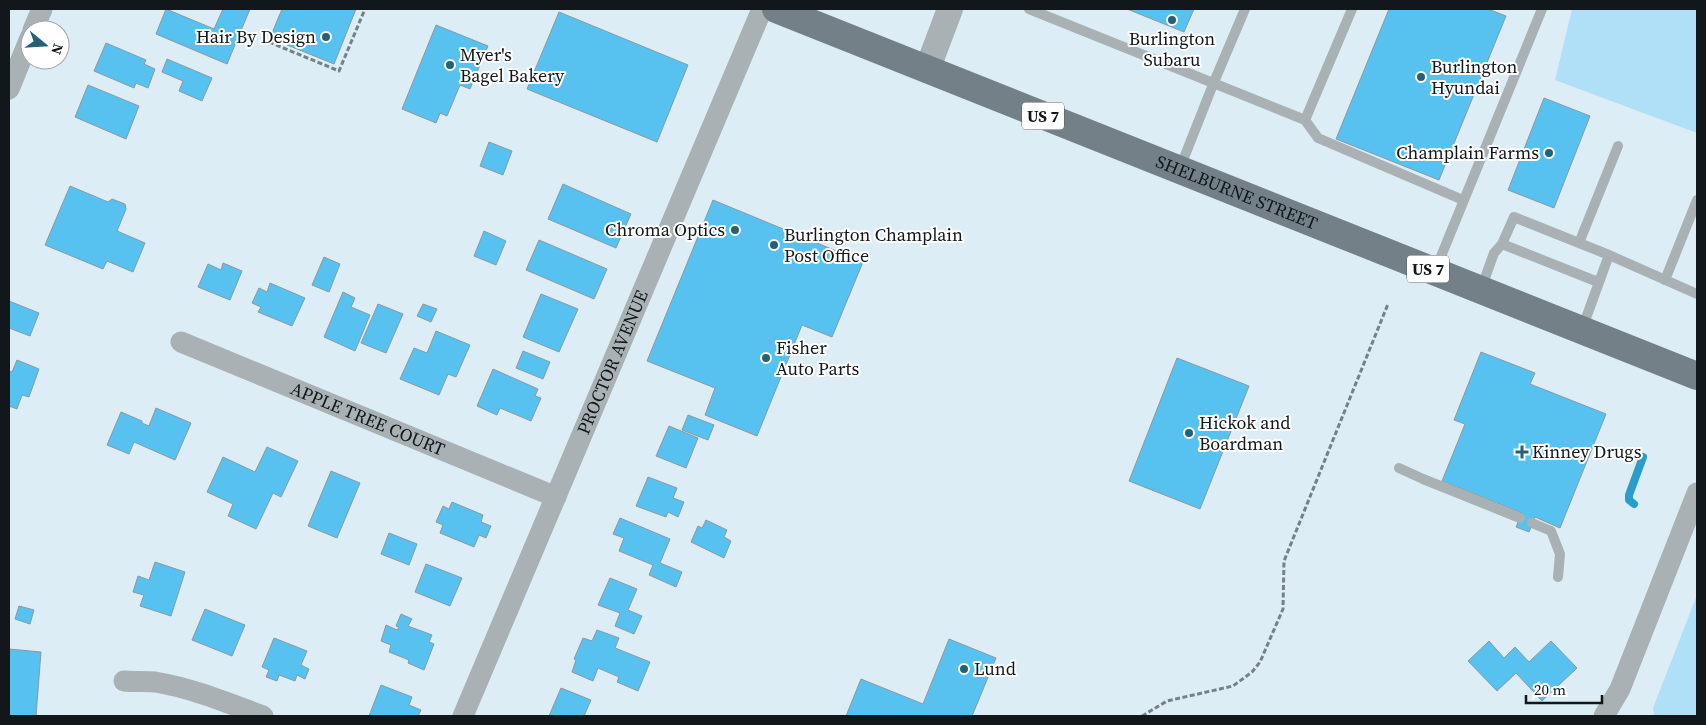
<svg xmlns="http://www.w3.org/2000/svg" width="1706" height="725" viewBox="0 0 1706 725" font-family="'Source Serif 4',serif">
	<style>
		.green { fill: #afe0f8 }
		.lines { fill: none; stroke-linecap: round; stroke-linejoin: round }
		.stream { stroke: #2a9dca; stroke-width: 8 }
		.building { fill: #57c2f0; stroke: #8999a2 }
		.path { stroke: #758187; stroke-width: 3; stroke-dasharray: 5 2.5; stroke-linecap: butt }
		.service { stroke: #a9b1b4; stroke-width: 10 }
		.minor { stroke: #a9b1b4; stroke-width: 21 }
		.tertiary { stroke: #a9b1b4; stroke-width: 26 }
		.primary { stroke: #738087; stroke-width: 28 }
		.poi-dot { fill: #255f78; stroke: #fff; stroke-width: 2 }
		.labels { text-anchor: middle; stroke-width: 4; stroke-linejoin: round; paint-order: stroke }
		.shield { fill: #fff; stroke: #585d5f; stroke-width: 1 }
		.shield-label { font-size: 16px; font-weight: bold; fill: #11171a }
		.poi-label { font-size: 18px; fill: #11171a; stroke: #fff; text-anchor: start }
		.street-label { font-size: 18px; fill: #11171a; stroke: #fff }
	</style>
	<rect width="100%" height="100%" fill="#dcedf6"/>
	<path class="green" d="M1572,9H1697V133L1555,80Z
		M1697,595V716H1654L1653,708Z"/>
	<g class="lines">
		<path class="stream" d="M1634,504L1629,500V495L1643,457"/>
	</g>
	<path class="building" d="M166,9L214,29L223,9H250L227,64L156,34Z
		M282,9H356L334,64L270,38Z
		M1127,9H1194L1184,32Z
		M1389,9H1488L1506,16L1439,180L1336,139Z
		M559,12L688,65L657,142L527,89Z
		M436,25L488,46L470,89L460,85L447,116L440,113L436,123L402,109Z
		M106,43L146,60L144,64L155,69L148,88L136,83L134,88L94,71Z
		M167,59L212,78L202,101L179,91L183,81L162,72Z
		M88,85L139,106L126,139L75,117Z
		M1544,98L1590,116L1554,208L1508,190Z
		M489,142L512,151L503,175L480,166Z
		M563,184L631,214L616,248L548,219Z
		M70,186L108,202L112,199L125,204L126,209L117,231L145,243L133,272L107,261L103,269L45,245Z
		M713,200L863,262L832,337L802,325L757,436L705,415L715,388L647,361Z
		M484,231L506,241L496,265L474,256Z
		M539,240L607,269L594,299L526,270Z
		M324,257L340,264L329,292L312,285Z
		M223,263L242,271L230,300L198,287L208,264L221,270Z
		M270,283L305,298L292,326L258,312L261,307L252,303L259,288L267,292Z
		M343,292L355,298L351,307L370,315L355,351L324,337Z
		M541,294L578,309L559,352L523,337Z
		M9,301L39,313L30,336L9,328Z
		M378,304L403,314L386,353L361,343Z
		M423,304L437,309L431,322L417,316Z
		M436,331L470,345L456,377L448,374L439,395L400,379L414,348L427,353Z
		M523,351L550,362L543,379L516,368Z
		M1481,352L1535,373L1530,384L1606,414L1560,528L1535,517L1529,532L1516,527L1522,513L1442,481L1465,424L1454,420Z
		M1177,358L1249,386L1200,509L1129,481Z
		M17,360L39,369L29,397L22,395L17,409L9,406V371L12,372Z
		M493,369L538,389L535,396L541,398L531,421L500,408L497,415L477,406Z
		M156,408L191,423L175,460L134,442L129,454L107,445L121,412L142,421V423L149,426Z
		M688,415L714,425L708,440L682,430Z
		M669,426L698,438L686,468L656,456Z
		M267,447L298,461L281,497L273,493L256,529L228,516L233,504L207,492L223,457L255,472Z
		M331,471L360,483L337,538L308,526Z
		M648,477L677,488L673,498L684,502L678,517L668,512L666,517L636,506Z
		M452,502L483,515L481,522L491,526L486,538L479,535L474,547L440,533L443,525L436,522L443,506L449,509Z
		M620,518L670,539L660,563L682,572L676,587L649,575L653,565L619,551L624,538L613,534Z
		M706,520L727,530L724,537L731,541L724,558L691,542L698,526L702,528Z
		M389,533L417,544L409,565L381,554Z
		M155,562L185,572L171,616L140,606L144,595L133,592L138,576L149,580Z
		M426,564L462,578L450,606L415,592Z
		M610,578L637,589L628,610L642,616L634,634L615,626L620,613L598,605Z
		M19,606L34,610L30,624L15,619Z
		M205,609L245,625L232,656L192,640Z
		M401,614L412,619L408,626L432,635L429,642L434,644L424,670L408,663L409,660L389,652L391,645L381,641L386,625L397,630L399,627L396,626Z
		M597,630L619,638L615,648L650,662L638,691L617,682L619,677L598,668L593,681L572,672L576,660L574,659L583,638L592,641Z
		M274,638L307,651L301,665L309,669L305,679L297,675L295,681L279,675L277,681L266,677L269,670L262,667Z
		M949,639L996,658L972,716H846L861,679L923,704Z
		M1489,641L1504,658L1515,647L1529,662L1551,641L1577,668L1542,701L1516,673L1497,691L1468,661Z
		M9,649L41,652L36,716H9Z
		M381,685L412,697L409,705L421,710L418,716H369Z
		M561,688L591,700L584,716H549Z"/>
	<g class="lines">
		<path class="path" d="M269,42L339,71L365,9
			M1142,716L1167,701L1233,686L1252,672L1260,662L1283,609L1284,561L1388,304"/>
		<path class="service" d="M1029,9L1305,120L1318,138L1463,200
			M1305,120L1352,9
			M1180,168L1214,82L1245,9
			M1579,243L1618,146
			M1502,244L1598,282
			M1435,271L1542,9
			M1665,280L1697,200
			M1481,289L1494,253L1502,244L1514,217L1609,255L1697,294
			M1582,329L1609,255
			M1399,468L1423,479L1520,518
			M1532,523L1551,531L1560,554L1558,577"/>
		<g class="minor">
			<path d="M33,30L42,9"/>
			<path d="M9,89L30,38"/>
			<path id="s1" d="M181,342L556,497"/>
			<path d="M124,681C134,682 145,681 155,682C192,688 228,703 263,716"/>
			<path id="s2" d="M463,716L762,9"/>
			<path d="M1604,716L1620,689L1697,493"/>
		</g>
		<path class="tertiary" d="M927,70L950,9"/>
		<path class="primary" id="s3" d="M776,9L1697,376"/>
	</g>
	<g class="poi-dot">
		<circle cx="1172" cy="20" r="5"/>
		<circle cx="326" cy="37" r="5"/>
		<circle cx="450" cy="65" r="5"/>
		<circle cx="1421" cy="77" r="5"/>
		<circle cx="1549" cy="153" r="5"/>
		<circle cx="735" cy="230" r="5"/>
		<circle cx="774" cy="245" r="5"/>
		<circle cx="766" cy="358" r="5"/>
		<circle cx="1189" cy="433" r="5"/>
		<path d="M1519.5 444.5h5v5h5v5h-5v5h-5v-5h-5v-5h5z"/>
		<circle cx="964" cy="669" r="5"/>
	</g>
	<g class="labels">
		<g class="shield">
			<rect x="1022" y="102.5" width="42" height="27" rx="4"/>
			<rect x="1407" y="255.5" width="42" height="27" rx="4"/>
		</g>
		<g class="shield-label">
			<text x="1043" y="122">US 7</text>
			<text x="1428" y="275">US 7</text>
		</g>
		<g class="poi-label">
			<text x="316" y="43" text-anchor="end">Hair By Design</text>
			<text x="1172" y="45" text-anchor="middle">Burlington<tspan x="1172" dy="21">Subaru</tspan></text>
			<text x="460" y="61">Myer's<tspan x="460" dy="21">Bagel Bakery</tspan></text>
			<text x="1431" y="73">Burlington<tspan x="1431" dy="21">Hyundai</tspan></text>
			<text x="1539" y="159" text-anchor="end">Champlain Farms</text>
			<text x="725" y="236" text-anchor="end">Chroma Optics</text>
			<text x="784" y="241">Burlington Champlain<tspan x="784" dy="21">Post Office</tspan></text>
			<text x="776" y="354">Fisher<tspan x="776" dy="21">Auto Parts</tspan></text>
			<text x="1199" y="429">Hickok and<tspan x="1199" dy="21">Boardman</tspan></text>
			<text x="1532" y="458">Kinney Drugs</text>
			<text x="974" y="675">Lund</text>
		</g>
		<g class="street-label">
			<text dy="6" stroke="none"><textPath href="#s3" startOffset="496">SHELBURNE STREET</textPath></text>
			<text dy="6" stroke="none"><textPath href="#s2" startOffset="384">PROCTOR AVENUE</textPath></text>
			<text dy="6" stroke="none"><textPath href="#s1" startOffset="202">APPLE TREE COURT</textPath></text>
		</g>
	</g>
	<rect width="1706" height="725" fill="none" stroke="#11171a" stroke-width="20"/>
	<g transform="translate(45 45) rotate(108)"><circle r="24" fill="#ffffff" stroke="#a0a2a3"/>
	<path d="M0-4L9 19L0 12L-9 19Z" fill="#255f78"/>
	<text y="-8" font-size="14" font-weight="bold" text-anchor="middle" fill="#11171a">N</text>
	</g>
	<path d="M1526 695v8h76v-8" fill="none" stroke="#11171a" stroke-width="2.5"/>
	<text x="1534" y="695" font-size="15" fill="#11171a" stroke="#ffffff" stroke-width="4" paint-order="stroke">20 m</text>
</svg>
